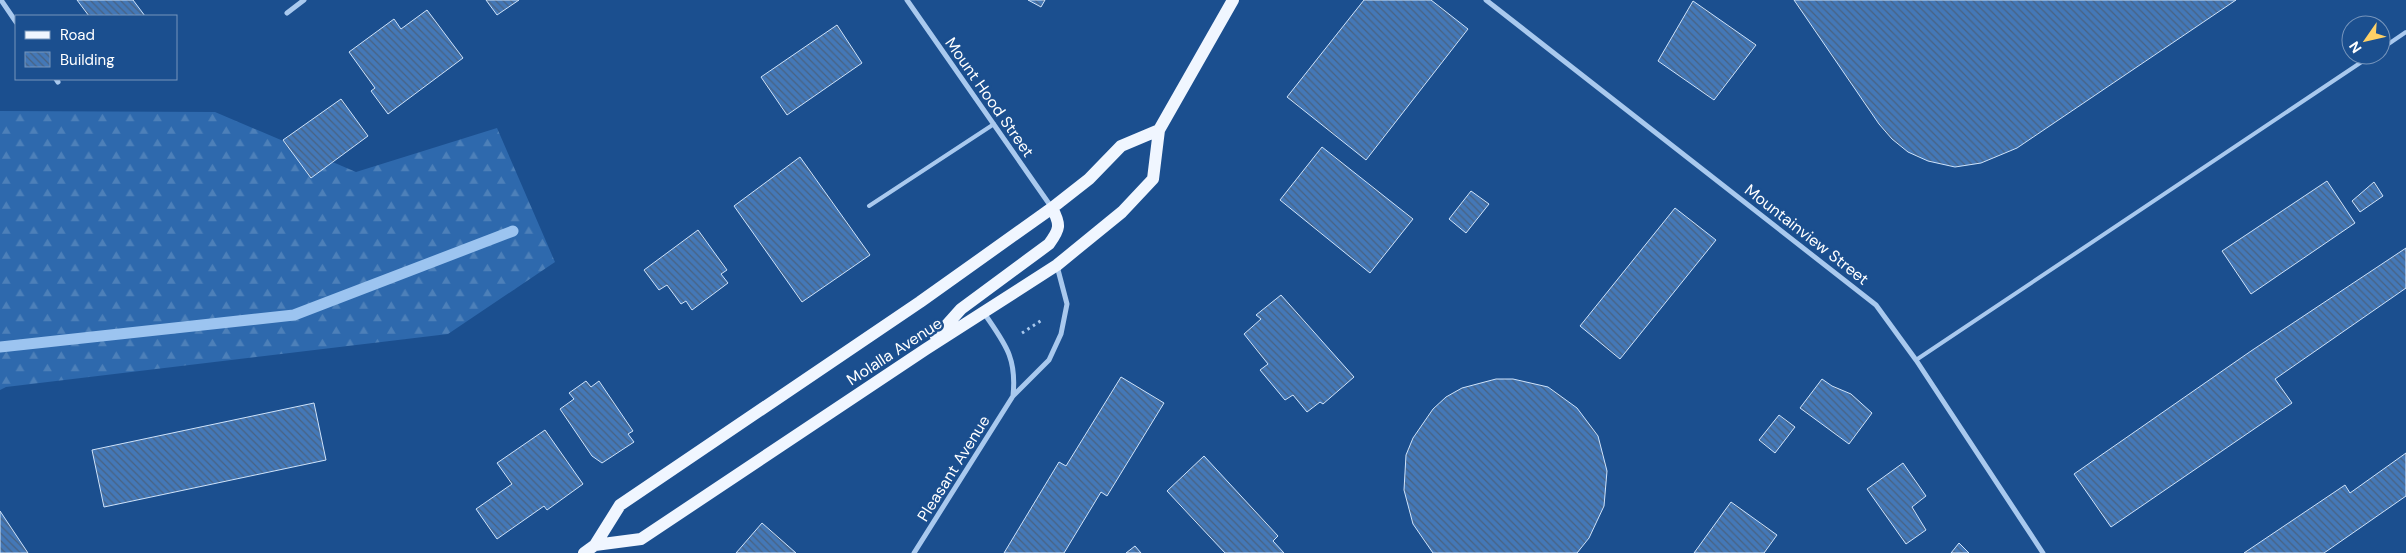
<svg xmlns="http://www.w3.org/2000/svg" width="2406" height="553" viewBox="0 0 2406 553" font-family="'DM Sans',sans-serif">
	<style>
		.forest { fill: url(#forest-firs) }
		.lines { fill: none; stroke-linecap: round; stroke-linejoin: round }
		.stream { stroke: #9cc4f0; stroke-width: 11 }
		.building { fill: url(#building-back-hatch); stroke: #cfe3fa }
		.path { stroke: #a9c9ee; stroke-width: 3; stroke-dasharray: 2.5 4; stroke-linecap: butt }
		.lane { stroke: #a9c9ee; stroke-width: 4 }
		.street { stroke: #a9c9ee; stroke-width: 5 }
		.primary { stroke: #f0f6ff; stroke-width: 12 }
		.labels { text-anchor: middle; stroke-width: 5; stroke-linejoin: round; paint-order: stroke }
		.street-label { font-size: 16px; fill: #fff; stroke: #1b4f8f }
	</style>
	<defs>
		<pattern id="forest-firs" width="22" height="20" patternUnits="userSpaceOnUse" patternTransform="scale(1.25)"><rect width="22" height="20" fill="#2e69ad"/><path d="M5 1l3.5 6h-7zM16 11l3.5 6h-7z" fill="#4d80b9"/></pattern>
		<pattern id="building-back-hatch" width="6" height="6" patternUnits="userSpaceOnUse" patternTransform="scale(1.25)"><rect width="6" height="6" fill="#4478b7"/><path d="M-1 5l2 2M0 0l6 6M5-1l2 2" fill="none" stroke="#486282"/></pattern>
	</defs>
	<rect width="100%" height="100%" fill="#1b4f8f"/>
	<path class="forest" d="M0,111L215,112L356,172L497,128L555,262L448,334L6,387L0,390Z"/>
	<g class="lines">
		<path class="stream" d="M0,347L294,315L513,231"/>
	</g>
	<path class="building" d="M77,0H133L145,16H89Z
		M486,0H519L497,15Z
		M1028,0H1045L1041,7Z
		M1364,0H1431L1468,29L1366,160L1287,97Z
		M1794,0H2236L2017,148L1981,163L1955,167L1928,161L1908,152L1892,139L1879,124Z
		M1693,1L1756,45L1714,100L1658,61Z
		M427,10L463,58L388,114L371,91L375,88L349,52L394,19L401,29Z
		M837,25L862,63L787,115L761,77Z
		M341,99L368,136L311,178L283,140Z
		M1322,147L1413,219L1370,273L1280,200Z
		M800,157L870,255L802,302L734,206Z
		M2327,181L2355,223L2251,294L2222,251Z
		M2374,182L2383,196L2360,212L2352,201Z
		M1471,191L1489,204L1466,233L1449,219Z
		M1675,208L1716,240L1620,359L1580,326Z
		M698,230L727,270L721,274L728,283L692,310L686,301L681,304L667,285L659,290L644,270Z
		M2406,248V288L2275,379L2292,403L2111,527L2074,474L2251,351Z
		M1281,295L1354,377L1323,404L1320,402L1307,412L1293,395L1285,400L1260,370L1268,364L1244,334L1261,319L1256,315Z
		M1121,377L1164,403L1107,496L1101,492L1064,553H1004L1059,462L1066,466Z
		M1496,379H1513L1548,387L1577,408L1598,436L1607,471L1604,506L1589,538L1577,553H1433L1413,524L1404,490L1406,455L1413,438L1433,409L1446,397L1462,388Z
		M1822,379L1832,386L1851,394L1872,413L1849,444L1800,408Z
		M586,381L591,387L599,381L633,431L628,434L634,442L602,463L592,456L560,409L574,399L569,393Z
		M314,403L326,460L104,507L92,450Z
		M1779,415L1795,427L1775,453L1759,440Z
		M545,430L583,484L547,510L544,506L497,539L476,509L512,484L497,463Z
		M2406,453V496L2324,553H2244L2345,485L2350,493Z
		M1204,456L1278,536L1273,541L1284,553H1225L1167,491Z
		M1903,463L1926,496L1912,507L1926,530L1906,544L1867,489Z
		M1731,502L1777,535L1764,553H1694Z
		M0,511L28,553H0Z
		M762,523L796,553H736Z
		M1959,543L1969,553H1951Z
		M1135,546L1141,553H1126Z"/>
	<g class="lines">
		<path class="path" d="M1022,333L1042,320"/>
		<path class="lane" d="M2381,49L2406,32
			M869,206L994,124
			M1916,360L2372,55"/>
		<path class="street" d="M1,0L16,22
			M907,0L1052,208
			M1486,0L1876,305L1916,360L2043,553
			M287,13L304,0
			M56,79L58,82
			M984,313C1005,344 1017,357 1013,396
			M914,553L1013,396L1049,360L1061,334L1067,304L1057,266"/>
		<path class="primary" d="M936,337L961,309L1049,244C1060,229 1061,225 1052,208
			M595,545L641,539L926,349L1057,265L1122,212L1153,179L1159,130L1233,0
			M584,553L595,545L620,505L920,302L1052,208L1089,179L1121,146L1159,130"/>
	</g>
	<g class="labels">
		<g class="street-label">
			<text transform="translate(990 97) rotate(55)" y="6">Mount Hood Street</text>
			<text transform="translate(1807 234) rotate(38)" y="6">Mountainview Street</text>
			<text transform="translate(894 351) rotate(-33)" y="6">Molalla Avenue</text>
			<text transform="translate(953 468) rotate(-58)" y="6">Pleasant Avenue</text>
		</g>
	</g>
	<rect x="15" y="15" width="162" height="65" fill="#1b4f8f" stroke="#7695bc"/>
	<rect x="25" y="31" width="25" height="8" fill="#f0f6ff" stroke="#7695bc"/>
	<text x="60" y="40" font-size="15" fill="#ffffff">Road</text>
	<rect x="25" y="52" width="25" height="15" fill="url(#building-back-hatch)" stroke="#7695bc"/>
	<text x="60" y="65" font-size="15" fill="#ffffff">Building</text>
	<g transform="translate(2366 40) rotate(236)"><circle r="24" fill="#1b4f8f" stroke="#7695bc"/>
	<path d="M0-4L9 19L0 12L-9 19Z" fill="#ffd166"/>
	<text y="-8" font-size="14" font-weight="bold" text-anchor="middle" fill="#ffffff">N</text>
	</g>
</svg>
